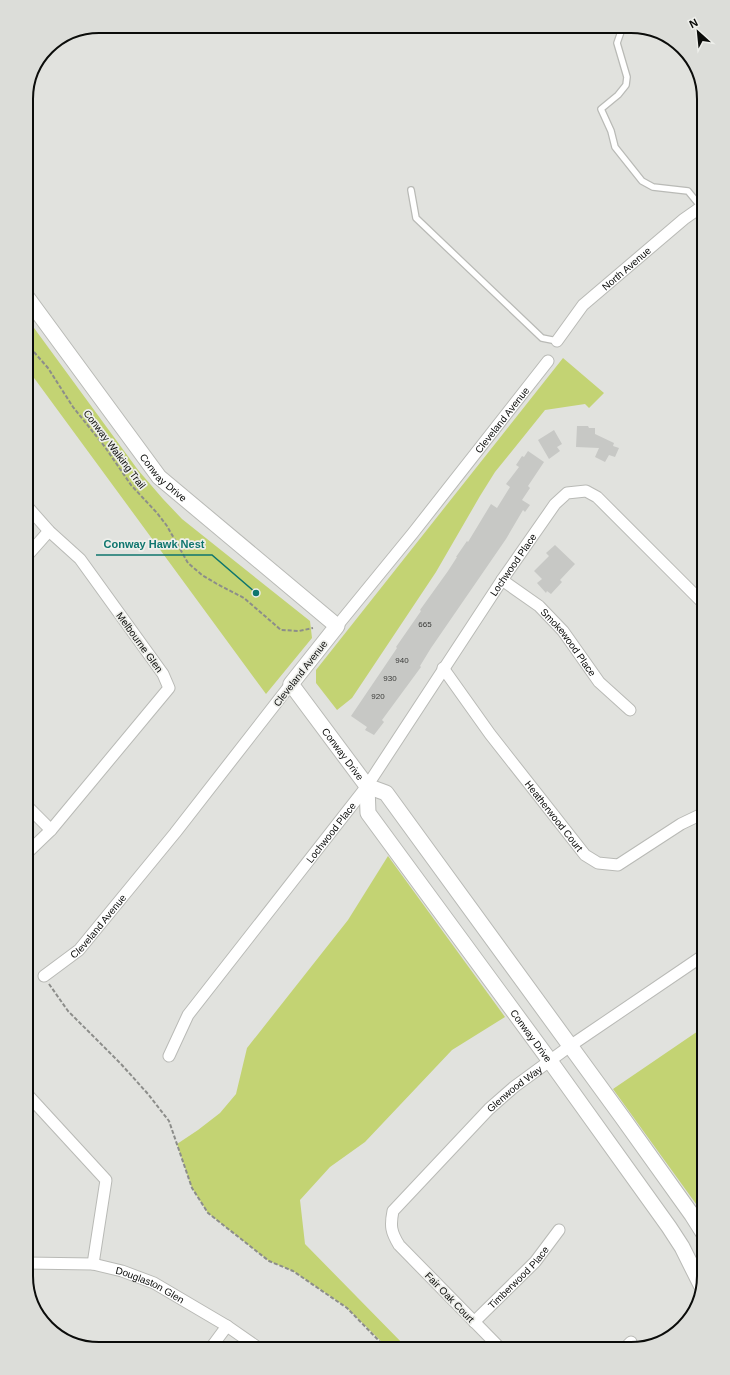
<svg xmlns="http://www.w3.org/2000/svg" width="730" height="1375" viewBox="0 0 730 1375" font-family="Arial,sans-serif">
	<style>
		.green { fill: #c3d373 }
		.building { fill: #c7c8c5 }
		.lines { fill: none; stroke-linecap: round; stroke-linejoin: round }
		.lane-casing { stroke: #b9bab6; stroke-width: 8 }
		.street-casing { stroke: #b9bab6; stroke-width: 13 }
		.secondary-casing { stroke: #b9bab6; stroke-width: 17 }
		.path { stroke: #8c8d8a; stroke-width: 2; stroke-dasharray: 4 2; stroke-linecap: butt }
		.lane { stroke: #fff; stroke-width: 5.5 }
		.street { stroke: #fff; stroke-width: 11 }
		.secondary { stroke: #fff; stroke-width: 15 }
		.labels { text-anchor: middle; stroke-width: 3.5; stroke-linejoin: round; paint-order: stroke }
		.number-label { font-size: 8px; fill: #3a3b39 }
		.street-label { font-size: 10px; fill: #0b0c0a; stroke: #eeefeb }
		.rim { fill: none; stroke: #0b0c0a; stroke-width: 2 }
		.leader { fill: none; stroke: #0f766e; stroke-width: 1.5 }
		.callout-dot { fill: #0f766e; stroke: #eeefeb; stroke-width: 1.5 }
		.callout-label { font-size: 11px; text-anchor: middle; font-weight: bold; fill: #0f766e; stroke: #eeefeb; stroke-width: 3.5; stroke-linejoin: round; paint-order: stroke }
	</style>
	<rect width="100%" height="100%" fill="#e1e2de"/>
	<path class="green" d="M26,317L138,470L163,499L182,519L310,621L312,638L266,694L26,367Z
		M563,358L604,393L589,408L585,404L545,410L495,472L480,496L436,572L352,698L337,710L316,683V670Z
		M388,856L505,1017L452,1050L365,1142L330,1167L300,1200L305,1244L408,1349H389L345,1306L293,1271L269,1261L208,1213L192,1188L177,1144L198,1130L220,1113L236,1094L247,1048L348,920Z
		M704,1027V1215L613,1089Z"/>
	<path class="building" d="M577,426H588L589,428H595V434L614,443L613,446L619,448L615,457L609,455L605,462L595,457L599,448L576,447Z
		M554,430L562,444L557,447L560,451L549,459L538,440Z
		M528,451L544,462L528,486L530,488L522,500L530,505L525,512L523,510L506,539L431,648L420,666L421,667L382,720L384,722L374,735L365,730L367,727L351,716L397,648L396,647L421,611L420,610L448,571L457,557H456L467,541L468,542L491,504L497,508L510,487L506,484L519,467L516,465L522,456L524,457Z
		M555,545L575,564L560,580L562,582L551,594L547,591L546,593L537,583L542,579L534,571L549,556L546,553Z"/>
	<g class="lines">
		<defs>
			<path id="lane" d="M623,26L617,43L627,77L626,85L618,95L601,109L611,131L615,147L642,181L653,187L688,191L701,207
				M327,28L329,26
				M411,190L416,218L542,338L557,341"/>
			<g id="street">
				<path id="s1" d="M557,341L583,305L684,219L704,205"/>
				<path d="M26,557L49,531"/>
				<path id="s2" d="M502,580L539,606L563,631L599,682L630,710"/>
				<path id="s3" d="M337,626L413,533L548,361"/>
				<path id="s4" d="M443,668L490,734L585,855L598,863L618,865L681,824L704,813"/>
				<path d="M26,805L51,830"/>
				<path d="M26,854L51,830L169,688L163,674L80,559L49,531L26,505"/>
				<path id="s5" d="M44,976L79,950L175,833L291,684"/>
				<path id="s6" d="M169,1056L188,1015L367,786L502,580L555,504L567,493L586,491L597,497L704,604"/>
				<path d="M26,1093L106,1180L93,1264"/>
				<path id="s7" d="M26,1263L93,1264L122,1271L154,1283L227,1326L260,1349"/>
				<path id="s8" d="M474,1322L535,1262L559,1230"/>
				<path d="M210,1349L227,1326"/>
				<path id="s9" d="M501,1349L399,1245C391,1232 390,1226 393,1211L489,1109L514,1087L570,1046L704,955"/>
				<path d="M624,1349L631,1342"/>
			</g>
			<g id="secondary">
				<path id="s10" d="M26,296L159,477L337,626L291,684L367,786L386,793L622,1117L692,1215L704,1234"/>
				<path id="s11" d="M367,786L368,813L550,1061L669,1227L682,1247L701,1285"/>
			</g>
		</defs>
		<use href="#lane" class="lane-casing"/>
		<use href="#street" class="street-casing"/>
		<use href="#secondary" class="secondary-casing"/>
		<path class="path" d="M26,343L48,368L73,407L105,447L131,485L157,513L167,526L188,563L202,575L217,584L244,598L281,630L299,631L313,628
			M49,984L68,1011L121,1064L148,1094L169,1121L192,1188L208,1213L269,1261L293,1271L347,1308L387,1349"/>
		<use href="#lane" class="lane"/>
		<use href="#street" class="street"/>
		<use href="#secondary" class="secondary"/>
	</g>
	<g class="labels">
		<g class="number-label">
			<text x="425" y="627">665</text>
			<text x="402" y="663">940</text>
			<text x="390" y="681">930</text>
			<text x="378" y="699">920</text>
		</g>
		<g class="street-label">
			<text dy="4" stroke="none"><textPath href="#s1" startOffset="101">North Avenue</textPath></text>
			<text dy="4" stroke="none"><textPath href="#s3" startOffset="264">Cleveland Avenue</textPath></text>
			<text transform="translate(115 449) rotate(53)" y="4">Conway Walking Trail</text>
			<text dy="4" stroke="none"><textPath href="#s10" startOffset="228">Conway Drive</textPath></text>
			<text dy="4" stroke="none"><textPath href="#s6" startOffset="601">Lochwood Place</textPath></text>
			<text transform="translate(140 642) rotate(54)" y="4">Melbourne Glen</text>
			<text dy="4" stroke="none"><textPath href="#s2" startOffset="92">Smokewood Place</textPath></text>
			<text transform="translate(300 673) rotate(-52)" y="4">Cleveland Avenue</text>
			<text dy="4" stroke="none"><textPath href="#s10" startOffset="618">Conway Drive</textPath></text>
			<text dy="4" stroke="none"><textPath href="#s4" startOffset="185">Heatherwood Court</textPath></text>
			<text dy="4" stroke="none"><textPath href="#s6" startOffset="277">Lochwood Place</textPath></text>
			<text dy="4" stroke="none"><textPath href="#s5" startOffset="74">Cleveland Avenue</textPath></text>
			<text dy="4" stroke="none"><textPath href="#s11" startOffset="303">Conway Drive</textPath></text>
			<text dy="4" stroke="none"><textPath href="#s9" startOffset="354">Glenwood Way</textPath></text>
			<text dy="4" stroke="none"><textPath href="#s8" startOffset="63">Timberwood Place</textPath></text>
			<text dy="4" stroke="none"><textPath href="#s7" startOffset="128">Douglaston Glen</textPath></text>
			<text transform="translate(450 1297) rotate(46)" y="4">Fair Oak Court</text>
		</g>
	</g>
	<path d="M0 0H730V1375H0ZM99 33H631A66 66 0 0 1 697 99V1276A66 66 0 0 1 631 1342H99A66 66 0 0 1 33 1276V99A66 66 0 0 1 99 33Z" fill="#dcddd9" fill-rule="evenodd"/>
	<path class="rim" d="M99 33H631A66 66 0 0 1 697 99V1276A66 66 0 0 1 631 1342H99A66 66 0 0 1 33 1276V99A66 66 0 0 1 99 33Z"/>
	<path class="leader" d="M256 593L212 555H96"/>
	<circle class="callout-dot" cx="256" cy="593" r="4"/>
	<g class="callout-label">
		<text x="154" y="548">Conway Hawk Nest</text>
	</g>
	<g transform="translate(698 32) rotate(333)" stroke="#eeefeb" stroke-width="3" paint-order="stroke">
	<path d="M0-3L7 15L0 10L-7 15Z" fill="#0b0c0a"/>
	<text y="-6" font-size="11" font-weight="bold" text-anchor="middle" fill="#0b0c0a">N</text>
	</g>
</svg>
